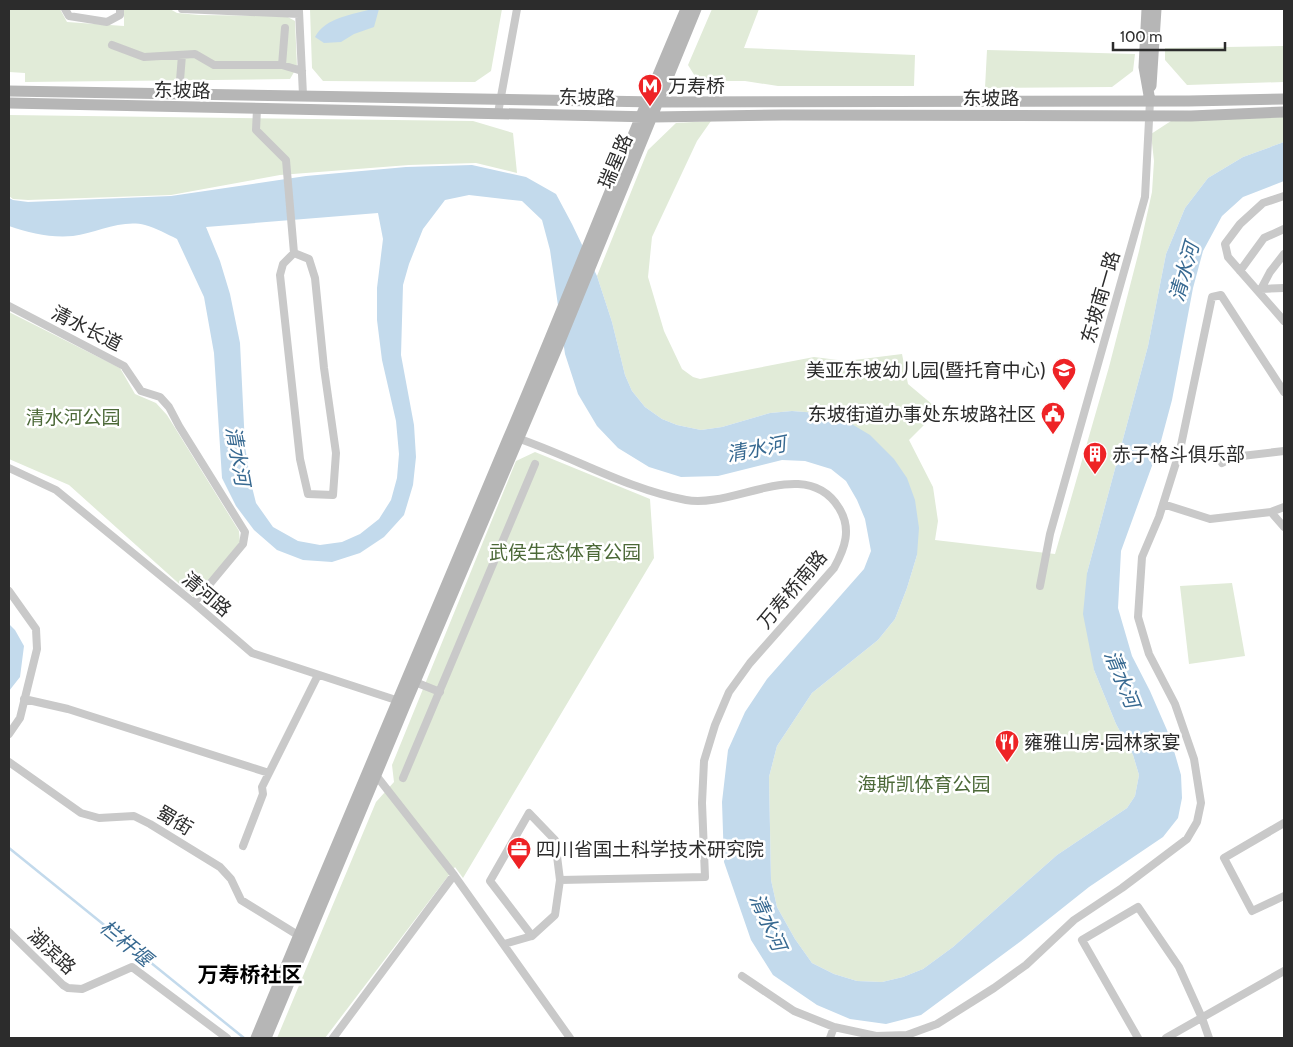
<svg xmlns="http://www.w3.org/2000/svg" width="1293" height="1047" viewBox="0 0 1293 1047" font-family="Cabin,'Noto Sans SC',sans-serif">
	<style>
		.green { fill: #e1ebd8 }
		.water { fill: #c3daec; fill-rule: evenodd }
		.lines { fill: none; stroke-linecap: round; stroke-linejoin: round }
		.stream { stroke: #c3daec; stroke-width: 2.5 }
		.street { stroke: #c9c9c9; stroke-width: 8 }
		.secondary { stroke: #b6b6b6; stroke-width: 11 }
		.labels { text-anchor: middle; stroke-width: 5; stroke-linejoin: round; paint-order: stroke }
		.poi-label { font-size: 19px; fill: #2c2c2c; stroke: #fff; text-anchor: start }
		.street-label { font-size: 19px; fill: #2c2c2c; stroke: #fff }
		.park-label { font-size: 19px; fill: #4c6938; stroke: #fff }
		.water-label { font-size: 20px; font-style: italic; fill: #376991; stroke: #fff }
		.quarter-label { font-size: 21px; font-weight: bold; fill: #000; stroke: #fff }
	</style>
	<rect width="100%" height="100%" fill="#fff"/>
	<path class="green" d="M9,9H60L67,22L124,26V9H170L177,13L199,15L286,16L295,21L297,67L290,79L25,82V73L9,72Z
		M310,9H502L491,71L475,82L323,81L312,68Z
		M712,9H759L744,48L915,55L914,86H778L745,81H698L688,65Z
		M1284,46V82L1187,85L1165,60V48Z
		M987,50L1135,54L1133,71L1112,87L985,88Z
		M9,115L473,121L513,133L517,173L476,163L409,165L280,175L171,195L28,200L13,199L9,196Z
		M1284,117V142L1243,157L1208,178L1185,208L1166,254L1148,346L1087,573L1094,670L1116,724L1133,755L1139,775L1135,796L1127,808L1057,855L953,947L923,969L903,977L882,982L857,981L834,974L812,963L795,939L777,907L771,880L769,777L777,746L812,693L878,640L895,619L907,588L917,555L818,413L792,411L770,413L722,427L701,430L677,425L662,419L645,407L632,391L625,375L612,322L597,276L648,150L676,123L711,121L697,141L652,237L648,277L664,331L682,369L693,377L700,379L814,357L846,361L902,354L908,384L939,410L909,440L933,487L938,521L935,540L1055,554L1109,367L1139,251L1152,192L1154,161L1151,134L1171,121Z
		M9,312L120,368L135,394L156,403L167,415L239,531L240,542L195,598L69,485L9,459Z
		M535,452L650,499L654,558L463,878L455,867L325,1038H277L376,802L394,782L392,765L516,461Z
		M1232,583L1245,656L1189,664L1180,586Z"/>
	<path class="water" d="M372,9H379L374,27L354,34L341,42L324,43L315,37C326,17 352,15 372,9Z
		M1284,142V181L1243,197L1222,216L1203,251L1193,288L1172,400L1161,441L1121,551L1118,608L1132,656L1150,691L1170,737L1181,775L1182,798L1178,818L1163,837L1089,887L1021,941L921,1015L886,1024L850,1019L817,1005L773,975L751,940L724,862L722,802L728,750L745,712L767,679L864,569L871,551L865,519L857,500L846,481L831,469L805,461L782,460L718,476L681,477L649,467L618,448L597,426L578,394L565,354L550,250L542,220L522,201L469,195L445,200L423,229L409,264L403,285L401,355L414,425L416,457L413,485L404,515L384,537L360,553L332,562L303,560L277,550L254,530L236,506L222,478L214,353L204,297L177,239C167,234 156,228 145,225C122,219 96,233 73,236C50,238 30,233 9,226V198L13,200L28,202L171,196L306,176L406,167L472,165L526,177L556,194L572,224L597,276L612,322L625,375L632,391L645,407L662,419L677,425L701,430L722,427L770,413L792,411L818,413L845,420L870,435L894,459L907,478L915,500L919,528L917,555L907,588L895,619L878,640L812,693L777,746L769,777L771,880L777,907L795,939L812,963L834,974L857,981L882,982L903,977L923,969L953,947L1057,855L1127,808L1135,796L1139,775L1133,755L1116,724L1094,670L1083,614L1087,573L1148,346L1166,254L1185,208L1208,178L1243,157ZM378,213L383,239L377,288V320L382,360L396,421L399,454L397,478L391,500L379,519L360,534L342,542L320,545L298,541L273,527L256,503L250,479L245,446L240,343L230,294L220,261L206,227Z
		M9,624L15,630L24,646L20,677L9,691Z"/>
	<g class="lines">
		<path class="stream" d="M9,848L244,1038"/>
		<path class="street" d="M65,9L69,16L107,22L120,15V9
			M182,9L299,14
			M299,11L303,95
			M112,45L144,57L195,54L214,65H282L302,71
			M282,65L285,28
			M179,93L182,55
			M257,109L256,130L286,160L294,253L283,264L280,275L300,459L308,494L333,495L336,453L324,368L315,278L309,259L294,253
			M498,113L517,9
			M1284,196L1263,203L1240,224L1225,244L1228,257L1284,321
			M1240,271L1264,238L1284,229
			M1261,289L1270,272L1284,254
			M1261,289L1284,288
			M9,306L124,366L141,391L160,397L169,407L179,426L245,532L243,544L194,603
			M514,437C572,456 626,489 686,500C734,509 806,454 839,508C852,529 845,548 834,568L750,663L729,692L715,725L704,761L702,803L705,877L560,880
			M1222,463L1233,457L1284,451
			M9,468L56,490L194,603L252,653L402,702
			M1163,504L1210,519L1271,512L1284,507
			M1271,512L1284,527
			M1040,586L1050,534L1145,197L1150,101
			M9,591L36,629L37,649L20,718L9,734
			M415,682L440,692
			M24,699L68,709L269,773
			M9,762L81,813L99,818L134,816L150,824L220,867L231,879L241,900L301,937
			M375,774L454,875L570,1038
			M403,778L535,464
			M1284,823L1224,858L1252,911L1284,896
			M243,846L263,794L262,787L318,675
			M9,932L63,985L68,988L82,989L132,967L227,1038
			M504,944L532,936L555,915L560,880L555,840L529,813L490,881L532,936
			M742,976L794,1011L834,1027L876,1036L907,1035L937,1024L994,988L1026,965L1074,920L1122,888L1187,839L1197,822L1201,803L1194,759L1175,704L1149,654L1138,617L1142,557L1159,517L1180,450L1212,297L1221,295L1284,392
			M333,1038L454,875
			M830,1038L834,1027
			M1138,1038L1082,940L1138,907L1179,967L1202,1018L1209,1038
			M1166,1038L1284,971"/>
		<path class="secondary" d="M1147,9L1144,67L1150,101
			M1151,86L1156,9
			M9,91L658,102L1189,101L1284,99
			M9,103L653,117L783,115L1191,116L1284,112
			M256,1038C339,838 424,639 508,439C569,296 625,151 686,9
			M266,1038L406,703L560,341L696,9"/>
	</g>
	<defs>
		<symbol id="metro-pin" viewBox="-11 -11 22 30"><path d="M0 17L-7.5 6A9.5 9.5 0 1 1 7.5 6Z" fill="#ee2326" stroke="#fff"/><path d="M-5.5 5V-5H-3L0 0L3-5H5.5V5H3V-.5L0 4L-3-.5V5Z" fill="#fff"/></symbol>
		<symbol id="school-pin" viewBox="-11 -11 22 30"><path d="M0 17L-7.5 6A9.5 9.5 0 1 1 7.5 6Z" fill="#ee2326" stroke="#fff"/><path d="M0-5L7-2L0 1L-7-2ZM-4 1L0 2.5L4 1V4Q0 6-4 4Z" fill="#fff"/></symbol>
		<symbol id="civic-pin" viewBox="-11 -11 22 30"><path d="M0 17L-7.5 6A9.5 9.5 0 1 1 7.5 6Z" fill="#ee2326" stroke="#fff"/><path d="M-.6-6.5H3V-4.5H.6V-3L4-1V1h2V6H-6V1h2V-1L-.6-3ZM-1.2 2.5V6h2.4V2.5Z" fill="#fff"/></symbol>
		<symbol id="building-pin" viewBox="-11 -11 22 30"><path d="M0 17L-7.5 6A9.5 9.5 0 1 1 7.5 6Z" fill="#ee2326" stroke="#fff"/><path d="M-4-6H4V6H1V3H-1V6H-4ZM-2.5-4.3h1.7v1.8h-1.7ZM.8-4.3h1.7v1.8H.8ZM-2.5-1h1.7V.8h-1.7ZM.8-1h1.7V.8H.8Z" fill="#fff"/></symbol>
		<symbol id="restaurant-pin" viewBox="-11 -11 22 30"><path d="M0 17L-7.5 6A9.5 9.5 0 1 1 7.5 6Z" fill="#ee2326" stroke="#fff"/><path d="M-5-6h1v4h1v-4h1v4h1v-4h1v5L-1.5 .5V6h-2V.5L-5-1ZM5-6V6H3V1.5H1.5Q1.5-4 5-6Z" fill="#fff"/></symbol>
		<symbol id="office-pin" viewBox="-11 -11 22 30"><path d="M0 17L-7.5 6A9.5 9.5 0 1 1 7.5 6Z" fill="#ee2326" stroke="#fff"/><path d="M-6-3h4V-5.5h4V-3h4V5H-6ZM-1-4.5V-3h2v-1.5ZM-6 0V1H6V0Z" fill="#fff"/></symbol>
	</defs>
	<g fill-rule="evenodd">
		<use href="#metro-pin" x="636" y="72" width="28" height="38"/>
		<use href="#school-pin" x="1050" y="356" width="28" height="38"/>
		<use href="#civic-pin" x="1039" y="400" width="28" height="38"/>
		<use href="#building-pin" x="1081" y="440" width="28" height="38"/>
		<use href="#restaurant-pin" x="993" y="728" width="28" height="38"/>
		<use href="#office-pin" x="505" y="835" width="28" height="38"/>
	</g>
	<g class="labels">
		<g class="poi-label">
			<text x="668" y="93">万寿桥</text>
			<text x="1046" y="377" text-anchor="end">美亚东坡幼儿园(暨托育中心)</text>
			<text x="1036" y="421" text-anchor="end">东坡街道办事处东坡路社区</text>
			<text x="1112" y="461">赤子格斗俱乐部</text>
			<text x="1024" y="749">雍雅山房·园林家宴</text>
			<text x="536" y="856">四川省国土科学技术研究院</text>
		</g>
		<g class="street-label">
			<text transform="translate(182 90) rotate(1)" y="7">东坡路</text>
			<text transform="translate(587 97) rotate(1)" y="7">东坡路</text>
			<text x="991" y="105">东坡路</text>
			<text transform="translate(615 161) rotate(-67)" y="7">瑞星路</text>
			<text transform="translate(1100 297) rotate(-74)" y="7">东坡南一路</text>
			<text transform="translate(87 328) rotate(27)" y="7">清水长道</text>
			<text transform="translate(792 589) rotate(-50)" y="7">万寿桥南路</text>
			<text transform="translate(207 594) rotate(40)" y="7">清河路</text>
			<text transform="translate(175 820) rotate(31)" y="7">蜀街</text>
			<text transform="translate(52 951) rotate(43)" y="7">湖滨路</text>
		</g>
		<g class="park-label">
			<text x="73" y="424">清水河公园</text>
			<text x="565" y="559">武侯生态体育公园</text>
			<text x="924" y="791">海斯凯体育公园</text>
		</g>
		<g class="water-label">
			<text transform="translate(1184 272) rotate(-74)" y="7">清水河</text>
			<text transform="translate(756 449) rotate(-11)" y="7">清水河</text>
			<text transform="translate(238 456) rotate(80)" y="7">清水河</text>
			<text transform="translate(1122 679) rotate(68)" y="7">清水河</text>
			<text transform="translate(768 922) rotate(66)" y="7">清水河</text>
			<text transform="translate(126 943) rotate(39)" y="7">栏杆堰</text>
		</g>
		<g class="quarter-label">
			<text x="250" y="982">万寿桥社区</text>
		</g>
	</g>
	<rect width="1293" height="1047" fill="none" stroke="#2c2c2c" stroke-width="20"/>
	<path d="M1113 42v8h112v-8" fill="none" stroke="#2c2c2c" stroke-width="2.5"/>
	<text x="1120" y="42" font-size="15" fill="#2c2c2c" stroke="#ffffff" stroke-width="4" paint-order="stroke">100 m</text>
</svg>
